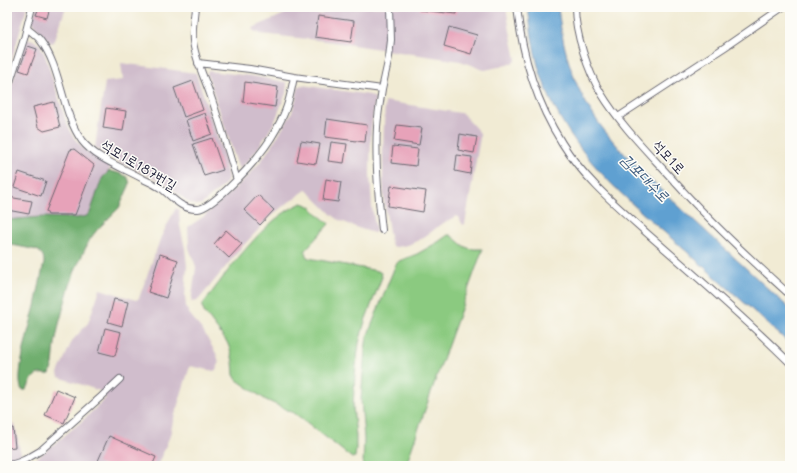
<svg xmlns="http://www.w3.org/2000/svg" width="797" height="473" viewBox="0 0 797 473" font-family="Mali,'Poor Story',sans-serif">
	<style>
		.industrial { fill: #d0bdcc }
		.green { fill: #8bca80; stroke: #56765e }
		.forest { fill: #70ae6e; stroke: #496854 }
		.water { fill: #5ea0d1; stroke: #406186 }
		.building { fill: #e7a2b9 }
		.lines { fill: none; stroke-linecap: round; stroke-linejoin: round }
		.service-casing { stroke: #6a6871; stroke-width: 8 }
		.service { stroke: #fff; stroke-width: 6 }
		.labels { text-anchor: middle; stroke-width: 3; stroke-linejoin: round; paint-order: stroke }
		.street-label { font-size: 14px; fill: #22223b; stroke: #fdfcf7 }
		.water-label { font-size: 15px; font-style: italic; fill: #3d5b7e; stroke: #fdfcf7 }
	</style>
	<rect width="100%" height="100%" fill="#fdfcf7"/>
	<filter id="ink" filterUnits="userSpaceOnUse"><feTurbulence type="fractalNoise" baseFrequency=".025" numOctaves="2"/><feDisplacementMap in="SourceGraphic" scale="8" xChannelSelector="R" yChannelSelector="G"/><feConvolveMatrix kernelMatrix="1 2 1 2 8 2 1 2 1" color-interpolation-filters="sRGB"/></filter>
	<filter id="wash" filterUnits="userSpaceOnUse"><feTurbulence type="fractalNoise" baseFrequency=".012" numOctaves="4" result="noise"/><feDisplacementMap in="SourceGraphic" scale="16" xChannelSelector="R" yChannelSelector="G"/><feGaussianBlur stdDeviation="0.9" result="paint"/><feColorMatrix in="noise" values="0 0 0 0 0 0 0 0 0 0 0 0 0 0 0 0 0 1.4 0 .05"/><feComposite in="paint" operator="in"/></filter>
	<g filter="url(#wash)">
		<rect width="100%" height="100%" fill="#f1ebd4"/>
		<path class="industrial" d="M7,7H27L7,76Z
			M36,7H66L54,42L51,43L33,24L32,20Z
			M322,7H506L510,31L516,59L514,62L507,65L485,70L480,69L472,65L460,61L326,41L261,34L254,31L252,29L253,28L289,12L295,11L322,14L324,12Z
			M30,39L33,40L40,45L45,55L66,121L74,138L86,151L109,166L110,169L103,177L90,213L87,216L77,218L40,217L7,220V102L18,64L27,40Z
			M121,63L196,73L223,153L228,178L227,182L222,187L202,204L197,205L192,204L187,201L169,186L161,181L125,165L108,156L95,147L97,133L105,82L123,80Z
			M208,71L252,76L286,82L287,83L286,93L275,121L268,133L258,148L247,162L240,168L238,167L207,73Z
			M302,85L370,95L375,98L371,131L370,173L372,207L376,232L374,233L358,228L339,220L331,214L307,190H306L282,207L272,215L242,247L200,298L197,301L191,302L196,267L195,264L189,248L188,227L203,217L229,194L249,175L264,157L288,120L292,112L296,99L298,88L299,86Z
			M385,101L460,113L463,114L480,133V138L465,224L463,225L459,218L456,216L440,225L431,232L421,239L408,245L396,247L392,246L391,243L384,201L383,178V149Z
			M176,208L179,210L180,226L185,248L187,266L185,296L186,306L188,312L203,331L217,355L219,363L217,369L214,371L190,366L173,421L170,436L157,466H7V425L15,424L21,456L24,464L37,458L47,450L81,422L106,398L100,391L59,377L58,373L72,341L88,323L100,289L136,300L139,298L161,237Z"/>
		<path class="green" d="M302,203C311,205 315,212 321,217C324,220 327,221 329,224L307,248L305,250L306,256L309,258L378,271L381,273L382,277L365,321L359,343L355,374L353,407L356,436V449L355,457L352,458L305,421L294,413L266,400L237,380L234,375L233,361L230,349L227,342L204,312L202,307L203,304C228,271 264,218 302,203Z
			M448,235H450C463,244 463,250 480,249H482V251L434,384L406,465L405,466H363L364,439L361,399L365,350L367,337L389,281L396,264L399,261L417,254L438,242Z"/>
		<path class="forest" d="M109,171C117,173 132,174 129,186L119,208L97,230L90,239L76,268L69,288L59,324L55,344L53,364L50,374C46,375 43,373 39,374C32,375 30,385 26,390H22C14,377 31,322 35,306C38,292 41,277 44,263C44,257 43,254 37,250L7,244V220L40,217L77,218L87,216L90,213L101,181L103,177Z"/>
		<path class="water" d="M528,7H558C561,35 567,63 579,89C601,138 645,174 683,210C719,243 754,276 790,309V344C756,313 721,282 686,251C633,205 580,163 550,98C548,92 545,87 543,81C534,57 531,32 528,7Z"/>
		<g id="blocks">
			<path class="building" d="M39,7H50L47,18L36,15Z
				M420,7H457L456,14L420,10Z
				M318,16L354,21L351,42L315,37Z
				M449,27L477,35L471,54L444,46Z
				M28,46L37,49L28,73L19,70Z
				M193,81L203,110L184,117L174,88Z
				M245,82L278,87L275,107L243,102Z
				M54,102L60,127L44,131L38,127L33,107Z
				M106,108L126,111L123,131L103,128Z
				M205,113L212,134L193,141L186,120Z
				M327,119L367,125L365,142L325,137Z
				M397,125L422,128L419,145L394,141Z
				M460,134L477,137L474,153L458,150Z
				M212,138L223,170L204,176L193,144Z
				M301,141L320,144L316,164L297,161Z
				M331,142L347,144L344,163L328,161Z
				M393,146L418,149L416,166L391,163Z
				M74,149L94,165L75,215H48L46,211L70,150Z
				M457,155L472,157L470,174L455,171Z
				M19,172L46,181L41,196L14,187Z
				M326,179L341,182L338,202L323,200Z
				M391,186L426,191L423,212L388,206Z
				M258,195L274,210L260,225L244,210Z
				M8,197L32,201L29,214L7,210Z
				M226,230L242,244L229,258L214,244Z
				M160,254L178,260L166,298L148,292Z
				M114,299L128,302L122,326L108,322Z
				M105,328L121,332L115,356L99,352Z
				M56,389L75,397L64,423L45,415Z
				M13,428L15,447L7,448V429Z
				M109,436L156,457L152,466H104L97,463Z"/>
		</g>
	</g>
	<g filter="url(#ink)">
		<use href="#blocks" fill-opacity="0" stroke="#6a6871" stroke-width="1"/>
		<g class="lines">
			<defs>
				<path id="service" d="M195,7C194,18 192,30 193,41C195,59 204,77 210,94C220,122 228,151 237,180
					M517,7C522,55 536,102 562,143C584,179 618,207 649,235C697,277 745,318 790,363
					M575,7C575,33 588,72 601,93C618,121 641,145 663,169C675,182 687,196 700,209C729,239 759,267 790,295
					M27,28C31,32 37,36 40,40C62,68 61,112 82,141C96,159 124,168 143,179C150,182 156,185 162,189C173,198 182,210 198,209C212,208 249,168 258,156C267,145 275,133 281,120C288,107 291,92 294,77L382,89L389,57L391,40L390,7
					M198,63L250,69L294,77
					M382,89C380,102 378,114 377,127C375,161 378,195 382,230
					M7,91L24,39L32,7
					M618,117L725,47L783,7
					M7,465C19,464 30,457 40,451L102,396L120,379"/>
			</defs>
			<use href="#service" class="service-casing"/>
			<use href="#service" class="service"/>
		</g>
	</g>
	<g class="labels">
		<g class="street-label">
			<text transform="translate(669 157) rotate(48)" y="5">석모1로</text>
			<text transform="translate(139 165) rotate(31)" y="5">석모1로187번길</text>
		</g>
		<g class="water-label">
			<text transform="translate(645 178) rotate(45)" y="5">김포대수로</text>
		</g>
	</g>
	<rect width="797" height="473" fill="none" stroke="#fdfcf7" stroke-width="24"/>
</svg>
